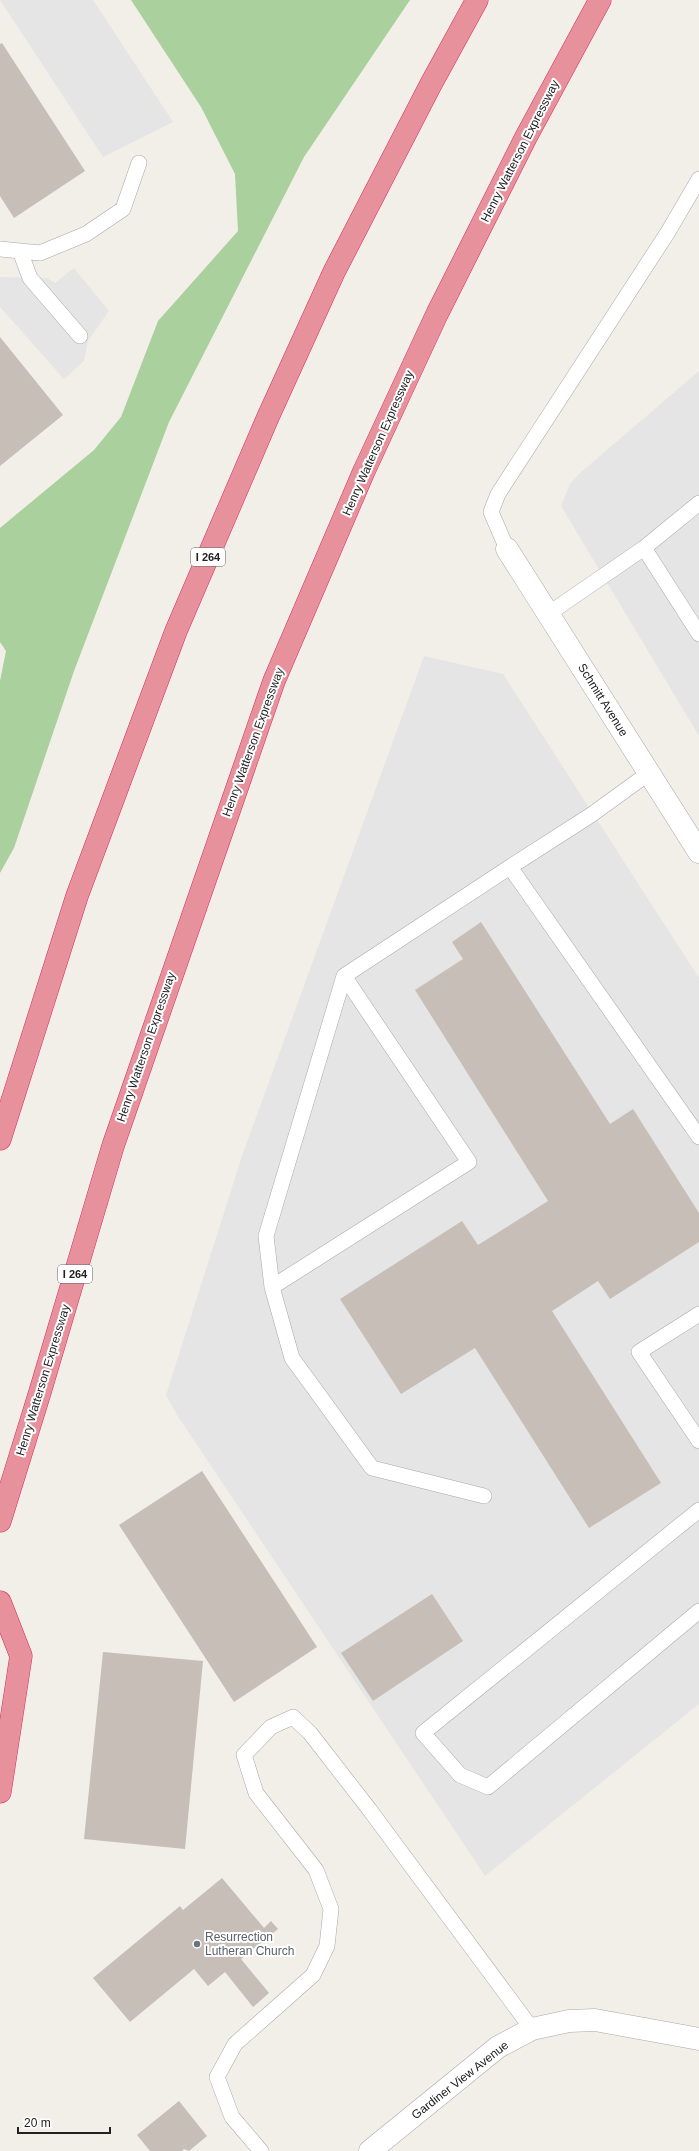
<svg xmlns="http://www.w3.org/2000/svg" width="699" height="2151" viewBox="0 0 699 2151" font-family="Helvetica,sans-serif">
	<style>
		.forest { fill: #aad09d }
		.parking { fill: #e5e5e5 }
		.building { fill: #c6beb7 }
		.lines { fill: none; stroke-linecap: round; stroke-linejoin: round }
		.service-casing { stroke: #a8a8a8; stroke-width: 16 }
		.minor-casing { stroke: #a8a8a8; stroke-width: 23 }
		.motorway-casing { stroke: #db2a5d; stroke-width: 23 }
		.service { stroke: #fff; stroke-width: 15 }
		.minor { stroke: #fff; stroke-width: 22 }
		.motorway { stroke: #e7919d; stroke-width: 22 }
		.worship-dot { fill: #6b7280; stroke: #fff; stroke-width: 1.5 }
		.labels { text-anchor: middle; stroke-width: 4; stroke-linejoin: round; paint-order: stroke }
		.shield { fill: #fff; stroke: #646464; stroke-width: 1 }
		.shield-label { font-size: 11px; font-weight: bold; fill: #212121 }
		.street-label { font-size: 12px; fill: #212121; stroke: #fff }
		.worship-label { font-size: 12px; fill: #5b616d; stroke: #fff; text-anchor: start }
	</style>
	<rect width="100%" height="100%" fill="#f2efe8"/>
	<path class="forest" d="M131,0H410L304,157L169,422L74,671L14,848L0,873V681L6,651L0,642V528L94,450L121,417L158,321L238,231L235,174L201,107Z"/>
	<path class="parking" d="M0,0H93L173,122L103,157Z
		M74,268L109,311L88,341L84,361L64,379L0,307V277L47,278L55,283Z
		M699,371V736L561,506L570,484L580,473Z
		M424,656L503,674L699,978V1704L485,1876L177,1415L166,1395L242,1156Z"/>
	<path class="building" d="M2,43L85,171L14,218L0,196V44Z
		M0,337L63,415L0,466Z
		M481,922L610,1124L633,1109L699,1213V1242L610,1299L598,1281L552,1311L661,1483L589,1528L475,1348L401,1394L340,1299L462,1221L478,1245L548,1201L415,990L463,959L452,942Z
		M202,1471L317,1647L234,1702L119,1525Z
		M432,1594L463,1641L373,1701L341,1653Z
		M103,1652L203,1661L185,1849L84,1839Z
		M222,1878L264,1928L271,1921L278,1929L241,1959L269,1993L253,2007L225,1972L208,1986L194,1969L130,2022L93,1978L180,1906L183,1910Z
		M179,2101L207,2136L189,2151L184,2149L182,2151H150L137,2135Z"/>
	<g class="lines">
		<defs>
			<path id="service" d="M0,249L40,253L86,234L123,209L139,163
				M20,251L30,278L80,336
				M644,548L699,634
				M507,549L491,512L498,494L668,232L699,179
				M548,614L644,548L699,503
				M649,773L591,815L510,867L699,1137
				M272,1287L469,1162L344,976
				M699,1314L639,1352L699,1441
				M484,1496L372,1468L292,1358L272,1287L266,1236L344,976L510,867
				M699,1510L423,1733L460,1775L488,1787L699,1611
				M261,2151L232,2117L217,2077L235,2044L313,1975L327,1946L331,1909L316,1870L256,1793L244,1755L271,1727L293,1717L310,1733L369,1809L532,2029"/>
			<path id="minor" d="M507,549L699,852
				M370,2151L498,2047L532,2029L569,2021L595,2020L699,2039"/>
			<path id="motorway" d="M0,1139L77,896L176,631L268,417L334,272L431,84L477,0
				M0,1521L40,1392L113,1146L274,681L364,471L437,314L526,137L600,0
				M0,1602L21,1656L0,1792"/>
		</defs>
		<use href="#service" class="service-casing"/>
		<use href="#minor" class="minor-casing"/>
		<use href="#motorway" class="motorway-casing"/>
		<use href="#service" class="service"/>
		<use href="#minor" class="minor"/>
		<use href="#motorway" class="motorway"/>
	</g>
	<circle class="worship-dot" cx="197" cy="1944" r="4"/>
	<g class="labels">
		<g class="shield">
			<rect x="191" y="548" width="34" height="18" rx="3"/>
			<rect x="58" y="1265" width="34" height="18" rx="3"/>
		</g>
		<g class="shield-label">
			<text x="208" y="561">I 264</text>
			<text x="75" y="1278">I 264</text>
		</g>
		<g class="street-label">
			<text transform="translate(520 151) rotate(-63)" y="4">Henry Watterson Expressway</text>
			<text transform="translate(378 443) rotate(-66)" y="4">Henry Watterson Expressway</text>
			<text transform="translate(603 700) rotate(58)" y="4">Schmitt Avenue</text>
			<text transform="translate(253 742) rotate(-70)" y="4">Henry Watterson Expressway</text>
			<text transform="translate(146 1047) rotate(-71)" y="4">Henry Watterson Expressway</text>
			<text transform="translate(43 1380) rotate(-73)" y="4">Henry Watterson Expressway</text>
			<text transform="translate(460 2080) rotate(-38)" y="4">Gardiner View Avenue</text>
		</g>
		<g class="worship-label">
			<text x="205" y="1941">Resurrection<tspan x="205" dy="14">Lutheran Church</tspan></text>
		</g>
	</g>
	<path d="M18 2127v6h92v-6" fill="none" stroke="#212121" stroke-width="2"/>
	<text x="24" y="2127" font-size="12" fill="#212121" stroke="#ffffff" stroke-width="3" paint-order="stroke">20 m</text>
</svg>
